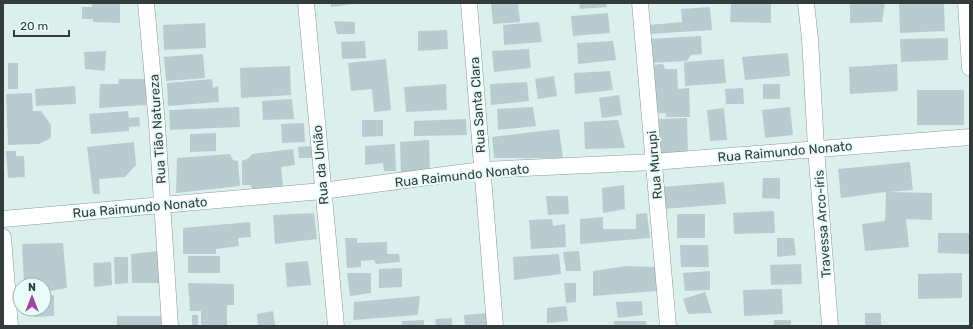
<svg xmlns="http://www.w3.org/2000/svg" width="973" height="329" viewBox="0 0 973 329" font-family="Rubik,sans-serif">
	<style>
		.building { fill: #b8ccd0 }
		.lines { fill: none; stroke-linecap: round; stroke-linejoin: round }
		.minor-casing { stroke: #869995; stroke-width: 17 }
		.minor { stroke: #fff; stroke-width: 16 }
		.labels { text-anchor: middle; stroke-width: 4; stroke-linejoin: round; paint-order: stroke }
		.street-label { font-size: 13px; fill: #343c3b; stroke: #e8fdf9 }
	</style>
	<rect width="100%" height="100%" fill="#dbf0ec"/>
	<path class="building" d="M92,3H120V23L93,22V19H82V7H92Z
		M331,3H353V4L331,7Z
		M491,3H518L520,22L493,24Z
		M579,3H606L607,7L580,9Z
		M731,3H771V23L730,22Z
		M850,3H885L882,22L850,23Z
		M944,3L945,31L900,33L899,4Z
		M710,7L712,30L649,34V25L682,22L681,9Z
		M608,13L610,33L573,36L571,16Z
		M334,21L355,22V34H337Z
		M539,22L542,42L504,45L503,25Z
		M205,23L206,48L164,50L163,25Z
		M447,30L448,49L418,51V31Z
		M701,36L702,54L691,55L687,61L650,63L649,39Z
		M948,38V60L901,62L900,39Z
		M365,41L366,58L342,59L341,42Z
		M613,41L616,60L578,64L577,43Z
		M529,49L531,68L494,72L492,51Z
		M106,51L105,71L85,69L84,52Z
		M788,53L790,76L745,80L742,57Z
		M203,54L205,78L166,81L164,57Z
		M386,59L391,110L374,112L372,89L351,91L348,63Z
		M724,59L726,83L685,86L684,62Z
		M8,63H18V89H8Z
		M663,64L665,69H677L678,89L689,88L690,117H666V113L652,114L650,65Z
		M897,64L898,91L850,94L849,67Z
		M290,66L291,95L241,98L240,68Z
		M610,71L613,90L575,94L574,73Z
		M554,76L557,96L538,99L535,79Z
		M119,79H146V105L99,108L100,84H118Z
		M212,79L213,88L218,86L219,102L168,106L167,83Z
		M527,82L529,101L491,105L490,84Z
		M446,84L447,110L406,112L404,87Z
		M763,84H780V99H763Z
		M75,86L76,104L36,106L35,89Z
		M743,88L744,104H726L725,89Z
		M917,90H964V125H917Z
		M32,93L33,111H41L51,125V138L39,144L8,145L6,94Z
		M619,95L622,115L602,118L599,98Z
		M292,99L294,119L263,120L262,101Z
		M239,107L240,127L170,130L169,110Z
		M533,107L536,126L498,130L497,109Z
		M790,107L793,135L765,138L762,110Z
		M724,108L727,140L710,141L707,110Z
		M128,111L129,118L139,117L140,126L129,127V131L91,134L89,114Z
		M687,118L688,154L660,155L659,119Z
		M466,119L467,135L414,136V121Z
		M362,120H383V136L362,137Z
		M618,120L625,148L585,149L584,122Z
		M304,123L305,142L282,143L281,124Z
		M559,129L563,158H494L492,137Z
		M216,133V151L190,152V134Z
		M429,140L430,172L401,173L400,142Z
		M134,142L136,165L125,177L99,179L100,194H93L87,147Z
		M395,144L396,171H384L383,163L365,165V146Z
		M312,146L313,158H299L298,147Z
		M293,149L295,165L281,167L283,186L253,189L250,185H242V161L249,158L252,154Z
		M6,151H16V156H24L25,177L8,178Z
		M230,154L233,160L238,161L240,186L176,193L177,158Z
		M910,162L913,190L888,192L932,193V220L906,219L909,247L865,251L862,224L885,221L886,192L841,198L838,169Z
		M763,178H780V199L762,198Z
		M724,182L726,204L663,209L661,187Z
		M624,185L625,209L603,213L602,188Z
		M546,196H568L569,214L548,215Z
		M774,211L775,233L734,234L733,213Z
		M314,213L317,239L275,244L273,215Z
		M647,213L650,238L580,244V219L603,217V229H636V214Z
		M677,214H705V238H677Z
		M552,219L553,226L565,224L566,247L531,249L529,220Z
		M250,222L251,237L238,238L239,246L216,249V254H183V228Z
		M938,233H970V254L938,253Z
		M345,238H357V243L387,242V254H399L400,262L376,264L374,260L361,261V267L347,268Z
		M777,238H794L796,255L777,257Z
		M63,243L67,288L44,292V285H24L22,244Z
		M680,245H708L709,267H681Z
		M160,251L161,283H132L131,254Z
		M579,251L581,271H566L563,252Z
		M559,254L561,274L514,280L513,257Z
		M188,256H220V273H188Z
		M114,257H128V283L115,284Z
		M308,261L311,285L287,287L285,263Z
		M111,262L112,285L94,287L93,263Z
		M801,264L802,284L771,285L770,265Z
		M627,266L655,267L657,291L593,296V271Z
		M402,268V287L379,288V269Z
		M710,271V290L685,291L683,273Z
		M347,273H371V293L350,296Z
		M962,273V298L918,299V274Z
		M188,283L234,284V305H227V326H201V311H190Z
		M564,283H576V302L566,303Z
		M782,289L783,314L744,316L743,290Z
		M705,292L712,313L688,314L683,299Z
		M54,295V316L35,317V309H44V296Z
		M420,296L418,315L353,320L354,302Z
		M642,301L643,315L618,318L616,302Z
		M566,306L568,321L547,323V308Z
		M273,311L275,326H258L257,314Z
		M489,313L490,326H465L464,315Z
		M865,313H881V326H865Z
		M192,315H198V326H192Z
		M117,316H163V326H117Z
		M452,318V326H436L435,319Z
		M424,320V326H402V321Z
		M774,320H791V326H774Z
		M614,321H646V326H614Z"/>
	<g class="lines">
		<defs>
			<path id="minor" d="M146,3L157,124L170,326
				M306,3L336,326
				M469,3L495,326
				M640,3L668,326
				M806,3L810,39L816,148L830,326
				M966,3L970,68
				M3,219L322,191L482,170L653,162L970,137
				M3,237L10,326"/>
		</defs>
		<use href="#minor" class="minor-casing"/>
		<use href="#minor" class="minor"/>
	</g>
	<g class="labels">
		<g class="street-label">
			<text transform="translate(477 105) rotate(-94)" y="5">Rua Santa Clara</text>
			<text transform="translate(157 129) rotate(-94)" y="5">Rua Tião Natureza</text>
			<text transform="translate(785 151) rotate(-5)" y="5">Rua Raimundo Nonato</text>
			<text transform="translate(320 165) rotate(-95)" y="5">Rua da União</text>
			<text transform="translate(654 165) rotate(-95)" y="5">Rua Murupi</text>
			<text transform="translate(462 175) rotate(-6)" y="5">Rua Raimundo Nonato</text>
			<text transform="translate(140 207) rotate(-5)" y="5">Rua Raimundo Nonato</text>
			<text transform="translate(822 224) rotate(-94)" y="5">Travessa Arco-íris</text>
		</g>
	</g>
	<rect width="973" height="329" fill="none" stroke="#343c3b" stroke-width="8"/>
	<g transform="translate(32 297)"><circle r="19" fill="#e8fdf9" stroke="#a0b0ad"/>
	<path d="M0-3L7 15L0 10L-7 15Z" fill="#a142ab"/>
	<text y="-6" font-size="11" font-weight="bold" text-anchor="middle" fill="#343c3b">N</text>
	</g>
	<path d="M14 30v6h55v-6" fill="none" stroke="#343c3b" stroke-width="2"/>
	<text x="20" y="30" font-size="12" fill="#343c3b" stroke="#e8fdf9" stroke-width="3" paint-order="stroke">20 m</text>
</svg>
